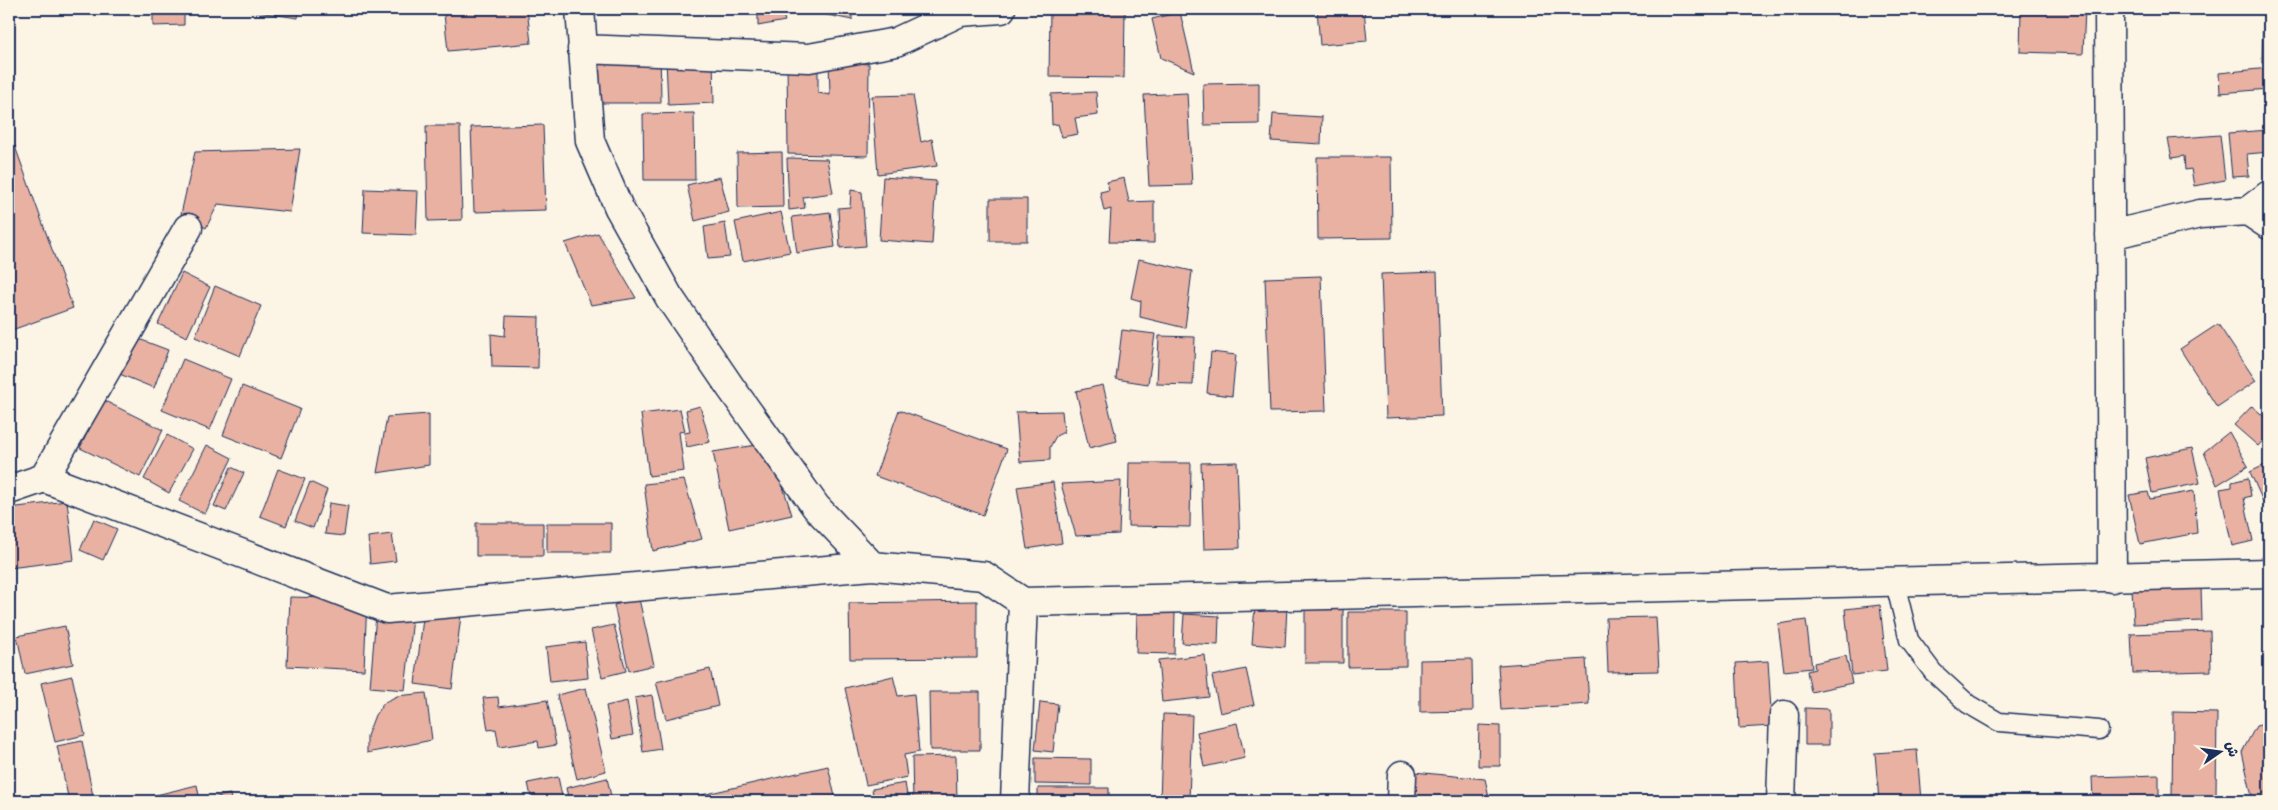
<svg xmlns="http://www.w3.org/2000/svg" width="2278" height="810" viewBox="0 0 2278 810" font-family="'Playpen Sans','Playpen Sans Arabic',sans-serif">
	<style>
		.building { fill: #e9b1a1; stroke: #1b2f5e }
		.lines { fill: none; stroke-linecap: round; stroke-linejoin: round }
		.service-casing { stroke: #1b2f5e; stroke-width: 21 }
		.minor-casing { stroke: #1b2f5e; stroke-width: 31 }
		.service { stroke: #fcf5e5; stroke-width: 18 }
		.minor { stroke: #fcf5e5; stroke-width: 28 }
	</style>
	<rect width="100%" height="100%" fill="#fcf5e5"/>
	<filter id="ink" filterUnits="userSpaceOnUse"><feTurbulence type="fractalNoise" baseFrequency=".02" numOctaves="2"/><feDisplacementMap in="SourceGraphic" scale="10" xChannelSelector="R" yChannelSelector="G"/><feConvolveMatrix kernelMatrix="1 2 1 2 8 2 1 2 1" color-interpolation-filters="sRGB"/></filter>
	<g filter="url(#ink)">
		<path class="building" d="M153,9H184V25L153,26Z
			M237,9H299L298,18Z
			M487,9H527L531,43L448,51L444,14Z
			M594,9H637V12L594,13Z
			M758,9H809L810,13L783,15L785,21L758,26Z
			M813,9H852V20L813,12Z
			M1050,9H1125L1124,78L1049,77Z
			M1317,9H1364L1367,41L1320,45Z
			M2021,9H2085L2083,54L2020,52Z
			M2263,9H2269V63H2262Z
			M1180,12L1194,72L1161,58L1152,19Z
			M660,45L661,103H596L595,46Z
			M713,58L714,103L668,105L666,60Z
			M787,59L818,62V93L830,95L829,61L869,64L868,156L788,154Z
			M2269,68V89L2220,93L2219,73Z
			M1259,83V124L1204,125L1203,84Z
			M1096,92L1098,115L1075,118L1078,134L1062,137L1058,124L1052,125L1051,94Z
			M1187,93L1192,185L1149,186L1144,95Z
			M913,95L921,142L932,139L937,166L878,174L872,96Z
			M694,113L695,180H644L643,114Z
			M1273,114L1322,117L1321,144L1271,141Z
			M543,125L546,210L474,212L471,127Z
			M426,126H460L462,220L428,221Z
			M2269,130V152L2247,154L2249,176L2232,177L2228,133Z
			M2220,135L2225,180L2194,186L2191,169L2185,170L2184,156L2172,158L2168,139Z
			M12,138L73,308L9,331V140Z
			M300,149L290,212L218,204L206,228L181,214L195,152Z
			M782,152L783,207L738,208L737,153Z
			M1317,157H1391L1392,238L1318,239Z
			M787,158L827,159L833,193L803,197L805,208L789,210Z
			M720,177L729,212L695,221L687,185Z
			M883,177L936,181L932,244L879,240Z
			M1124,178L1129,202L1154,201V243L1109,242L1111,209L1104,211L1100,192L1109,190L1107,182Z
			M365,189L418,191L416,235L363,233Z
			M851,190L862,192L866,246L840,248L838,208L850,207Z
			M990,199H1027V241H990Z
			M781,212L790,252L743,261L735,222Z
			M830,212L835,247L797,253L792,217Z
			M725,223L730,257L708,259L704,227Z
			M598,233L636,298L591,305L565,243Z
			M1139,259L1192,271L1185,328L1140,317L1141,301L1131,298Z
			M1437,272L1442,416L1386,418L1381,274Z
			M182,273L210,287L187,337L158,324Z
			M1321,276L1326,411L1270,412L1265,278Z
			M215,286L261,306L240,356L195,337Z
			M506,316L539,317L538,368L492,367L491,334L505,336Z
			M2218,324L2256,381L2217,407L2180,349Z
			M1122,330L1155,334L1148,384L1116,379Z
			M131,336L168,350L154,388L117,373Z
			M1159,336L1195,337L1193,385L1157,384Z
			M1211,352L1236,355L1232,396L1207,393Z
			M183,359L231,379L210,430L162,410Z
			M1103,385L1117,441L1089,448L1076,391Z
			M242,386L300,409L281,458L223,435Z
			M103,400L163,430L140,477L80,448Z
			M700,406L710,442L687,447L684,433L690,432L686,410Z
			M2252,406L2269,421V434L2258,446L2234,425Z
			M680,409L685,431L679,432L684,471L649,476L641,414Z
			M899,410L1007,449L983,515L875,476Z
			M1062,411L1064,432L1056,436L1050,447V460L1020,462L1016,412Z
			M429,414V465L377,473L387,417Z
			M2229,432L2248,466L2217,485L2204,452Z
			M167,435L193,449L169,493L144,479Z
			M769,443L792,515L729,529L713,452Z
			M207,445L232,458L205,514L179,501Z
			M2192,448L2200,483L2152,493L2145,458Z
			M1237,462L1240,548L1204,549L1201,463Z
			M1129,463H1191L1190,527L1128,526Z
			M2269,463V515L2250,472Z
			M231,467L244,473L226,511L214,506Z
			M278,469L305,479L286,526L260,516Z
			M2248,478L2251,496L2244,498L2253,541L2232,546L2220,489L2232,487V482Z
			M684,480L702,539L653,551L644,484Z
			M1121,481L1119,534L1076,536L1061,484Z
			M310,482L327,490L313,528L295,521Z
			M1053,482L1062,543L1027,549L1017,487Z
			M2194,491L2197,533L2140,544L2129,495L2148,492L2150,499Z
			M67,501L74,560L9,568V508Z
			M329,503L348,506L344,536L325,534Z
			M94,519L117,529L103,560L80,550Z
			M476,523H543V556H476Z
			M547,523H611V553H547Z
			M392,534L396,561L370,564L368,537Z
			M2201,586L2202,621L2134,624L2132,589Z
			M290,597L367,599L364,670L287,666Z
			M1305,598L1343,599V663H1305Z
			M639,599L654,665L629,671L614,605Z
			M977,601V658L850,659L849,603Z
			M425,602L462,607L452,689L415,684Z
			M1255,605L1287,607L1285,647L1252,644Z
			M1880,605L1887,671L1852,675L1845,609Z
			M1137,611L1175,613L1174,654L1136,653Z
			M1348,612H1406V666L1348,667Z
			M376,614L413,618L405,690L370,687Z
			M1184,614L1219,616L1218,645L1182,643Z
			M1656,617L1659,671L1608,672L1606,618Z
			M1806,620L1812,668L1784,671L1778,624Z
			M614,625L626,671L602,677L591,630Z
			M65,626L73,664L25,674L17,636Z
			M2210,631L2211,671L2133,673L2131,634Z
			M585,642L588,678L550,682L546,647Z
			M1205,655L1209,697L1162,702L1158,660Z
			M1846,656L1852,683L1811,692L1807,671L1815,669L1814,663Z
			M1472,659L1473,711L1420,712V660Z
			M1586,659L1589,704L1501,710L1498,665Z
			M1768,661L1772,726L1739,728L1736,663Z
			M710,669L718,706L666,719L656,682Z
			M1246,669L1254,705L1220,713L1212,676Z
			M72,676L85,735L55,742L41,683Z
			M893,676L898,696L914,694L919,752L904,755L907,777L866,785L845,688Z
			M586,688L606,771L577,779L557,695Z
			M929,692H980V750H930Z
			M426,693L432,740L367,753V736L375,715L385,702L397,696Z
			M652,695L661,749L643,752L635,698Z
			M498,697L499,707L547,700L556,745L539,748L538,741L499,747L496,729L488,730L483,698Z
			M627,701L633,735L612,739L606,706Z
			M1040,702L1058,704L1053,752L1035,750Z
			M1805,708L1829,709V745H1805Z
			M2173,712L2217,713L2216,796H2172Z
			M1163,714L1192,715L1189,801H1160Z
			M1237,723L1245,758L1204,767L1197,732Z
			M2269,723V799L2253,801L2242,752L2256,726Z
			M1479,725L1500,726V766H1478Z
			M82,741L94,801H69L57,746Z
			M1917,750L1921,801H1879L1875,753Z
			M956,756L957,801H913L912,757Z
			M1035,758L1091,759V785L1035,784Z
			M828,766L836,801H690L689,798Z
			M1414,772L1485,779L1490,801H1422V797H1415Z
			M2159,775V801H2093L2092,777Z
			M558,777L563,801H532L528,783Z
			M607,778L612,801H569L566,788Z
			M905,783L908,801H874L872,789Z
			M197,785L200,801L230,794L231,801H145L144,798Z
			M1038,788H1109V801H1038Z
			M1308,797V801H1271V798Z"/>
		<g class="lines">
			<defs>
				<path id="service" d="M1895,583L1909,640L1933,672L1968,704L1999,722L2099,730"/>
				<path id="minor" d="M580,9L590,141L619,208L669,297L731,388L816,507L872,566L984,576L1023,602L2269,573
					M2109,9L2112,578
					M582,49L809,58L896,42L960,12L1001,9
					M2248,211L2269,195
					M2110,235L2200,214L2248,211L2269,225
					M44,478L387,609L872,566
					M9,490L44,478L188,228
					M1015,801L1023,602
					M1401,801L1402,775
					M1781,801L1784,715"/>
			</defs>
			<use href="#service" class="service-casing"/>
			<use href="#minor" class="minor-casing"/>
			<use href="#service" class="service"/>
			<use href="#minor" class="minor"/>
		</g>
	</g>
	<rect width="2278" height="810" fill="none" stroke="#fcf5e5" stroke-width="30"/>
	<rect x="15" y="15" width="2248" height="780" fill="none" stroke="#1b2f5e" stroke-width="2" filter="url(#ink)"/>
	<g transform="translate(2220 752) rotate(77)" stroke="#fcf5e5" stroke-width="4" paint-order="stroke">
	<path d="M0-4L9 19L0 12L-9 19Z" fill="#1b2f5e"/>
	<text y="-8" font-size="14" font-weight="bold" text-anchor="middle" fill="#1b2f5e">ش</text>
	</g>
</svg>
